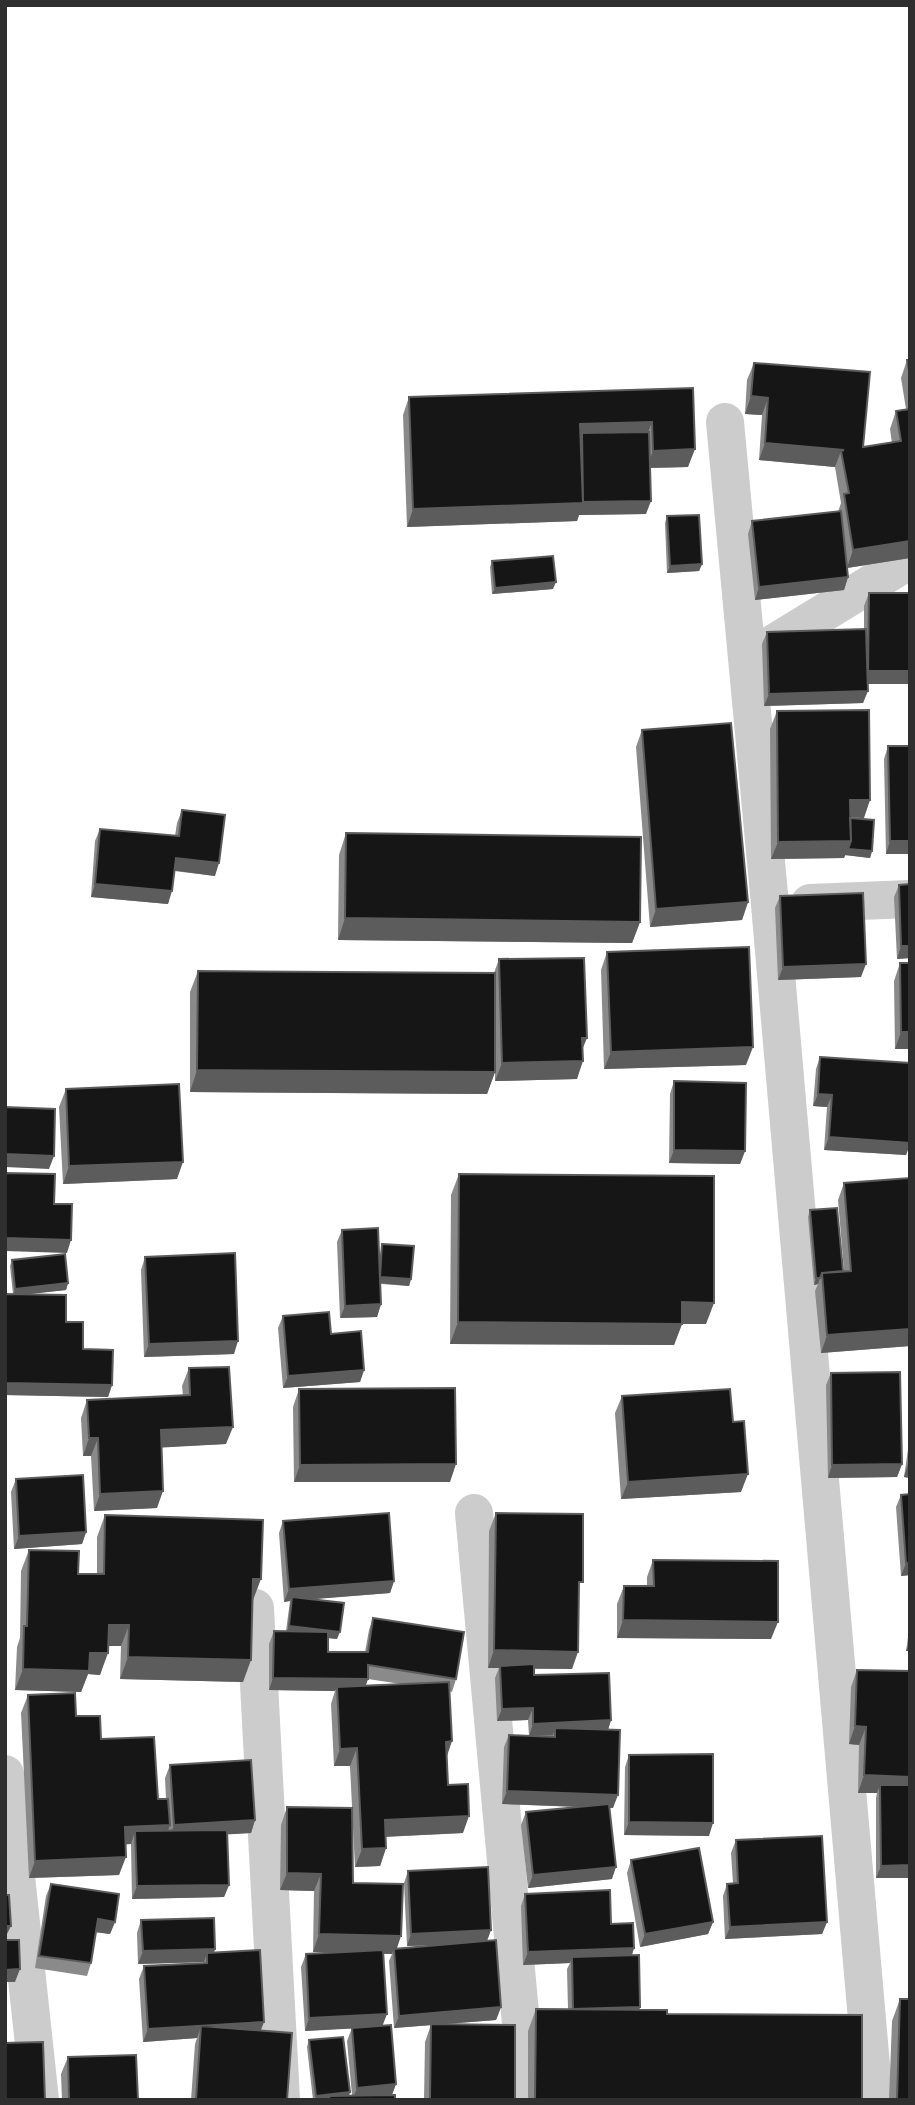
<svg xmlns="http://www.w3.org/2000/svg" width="915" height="2105" viewBox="0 0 915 2105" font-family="Figtree,sans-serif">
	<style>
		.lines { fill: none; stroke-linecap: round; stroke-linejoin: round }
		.minor { stroke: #ccc; stroke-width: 38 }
		.wall { fill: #8a8a8a; fill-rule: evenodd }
		.shaded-wall { fill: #5c5c5c }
		.building { fill: #161616; stroke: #5c5c5c; stroke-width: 2 }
	</style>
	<rect width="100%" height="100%" fill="#fff"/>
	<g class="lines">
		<path class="minor" d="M725,422L770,905L874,2100
			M750,658L910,560
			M810,903L910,899
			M474,1513L528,2100
			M255,1608L281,2100
			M5,1774L40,2100"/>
	</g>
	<path class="wall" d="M907,360H910V558L847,568L848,577L844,590L755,600L748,534L752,521L838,512L841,503L835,467L759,460L762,415L745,414L747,380L754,363L863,447L892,443L890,429L896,411L906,409L901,378Z
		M693,388L688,467L650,468L646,514L579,515L577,521L407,527L403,415L409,397Z
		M667,516L702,564L699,571L667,573L665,523Z
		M492,561L553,589L492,594L490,567Z
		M869,593L910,684H867L863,703L764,706L762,644L767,632L864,629V606Z
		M777,711L864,818L850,817L872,851L870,858L845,855L844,858L771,859L770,729Z
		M642,730L748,902L742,920L650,927L636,747Z
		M888,746L910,854H886L884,759Z
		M182,810L215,876L174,871L168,904L91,897L95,841L100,829L175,836L177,823Z
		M346,833L640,922L632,943L338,940L339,855Z
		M899,885L910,958L897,959L894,897Z
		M780,896L861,977L778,980L775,908Z
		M607,952L746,1065L604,1069L601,970Z
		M499,959L583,1049L577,1079L495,1081V1061V1072L487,1094L190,1092V992L198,971L494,973Z
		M900,963L910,1049H895L894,981Z
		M820,1057L910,1063V1144L906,1155L824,1150L827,1107L813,1106L816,1069Z
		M674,1081L745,1151L740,1164L669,1163L670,1094Z
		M66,1089L177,1179L63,1184L59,1107Z
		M459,1174L706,1324H682L674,1345L450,1344L451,1195Z
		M910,1178V1346L821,1353L815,1291L818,1284L814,1285L808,1217L810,1210L844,1271L838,1200L844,1183Z
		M342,1230L380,1255L382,1244L411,1279L409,1286L381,1284V1304L377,1317L340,1318L337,1242Z
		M145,1257L234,1354L144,1357L141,1270Z
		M12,1260L68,1283L66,1290L26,1294L66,1322L83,1349L112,1385L108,1397L5,1395V1294H13L10,1266Z
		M283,1316L331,1334L364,1370L360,1382L283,1388L278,1328Z
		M189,1368L226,1444L161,1447L157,1508L94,1511L91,1456H83L81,1418L87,1400L183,1396L182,1386Z
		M831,1373L902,1464L897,1477L828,1478L826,1385Z
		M299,1389L450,1482H294L293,1407Z
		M622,1396L733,1422L741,1492L621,1499L615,1413Z
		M910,1436V1478L904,1477Z
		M16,1479L86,1532L82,1544L14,1549L11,1492Z
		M910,1494V1575L901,1576L896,1507L901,1495Z
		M496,1513L579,1591L572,1669H534V1675L611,1720L608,1730L613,1808H610L612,1879L528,1888L521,1825L526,1812L578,1807L502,1804L504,1747L509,1735L529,1736L528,1720L497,1721L495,1678L499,1668H488L489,1531Z
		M105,1515L253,1600H252L243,1682L120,1679L121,1646H108L100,1675L88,1674L81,1692L15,1690L17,1647L20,1638L21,1571L29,1550L78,1574H97V1537Z
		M283,1521L394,1581L390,1593L311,1599L337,1639L328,1638V1652H365L369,1630L373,1618L456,1679L452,1692L449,1691L447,1756L448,1785L463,1833L385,1837L386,1848L380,1866L355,1867L350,1766H334L331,1704L335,1691L269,1690V1644L274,1631H286L290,1601L284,1602L279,1533ZM368,1679L401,1684L366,1685Z
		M653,1560L771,1639L617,1638V1604L624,1586H647V1577Z
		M910,1623V1651H906Z
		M857,1670L910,1878H876V1798L877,1793H858L859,1745L849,1744L851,1687Z
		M28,1695L76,1716L101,1739L158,1799H166L165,1778L170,1765L255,1820L251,1833L227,1834L229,1885L224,1897L132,1899L131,1844H125L119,1875L29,1878L21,1713Z
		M629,1755L709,1836L624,1835L625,1767Z
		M287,1807L353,1883L397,1949L444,1945L407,1946L404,1883L408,1871L491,1930L487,1941L501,2007L496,2020L446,2024L515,2100H424L425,2042L431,2025L394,2028L389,1961L392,1954H383V2025L396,2084L392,2095L395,2100H313L307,2047L309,2040L350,2092L349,2096L352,2095L347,2041L352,2028L305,2031L301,1967L306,1954L338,1952H313L314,1891L280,1890L281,1825Z
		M736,1840L827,1922L822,1934L725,1939L723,1896L727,1884L733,1883L731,1853Z
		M631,1860L713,1922L708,1934L640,1947L627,1873Z
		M51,1884L115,1922L110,1934L96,1932L91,1963L87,1976L35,1968L46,1896Z
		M525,1894L611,1924L634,1948L632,1955L640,2007L639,2010L667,2014L862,2100H528V2031L536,2009H568L567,1969L570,1963L523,1965L521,1906Z
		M141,1920L215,1949L214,1953L261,2031L287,2100H191L195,2044L197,2038L143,2042L139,1979L144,1966L203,1963L204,1962L138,1964L137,1933Z
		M900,1999L910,2100H889L892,2021Z
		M68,2057L138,2100H62L61,2074Z"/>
	<path class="shaded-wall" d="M751,396L768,398L762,415L745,414Z
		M652,422L645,440L582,433L579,442L580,424Z
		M765,443L844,450L841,451L835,467L759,460Z
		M695,449L688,467L646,468L653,451Z
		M651,501L646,514L579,515L577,521L407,527L413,509L583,502Z
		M910,541V558L847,568L853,550Z
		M702,564L699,571L667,573L670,566Z
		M848,577L844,590L755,600L759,587Z
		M556,582L553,589L492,594L495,588Z
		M868,671H910V684H864Z
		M868,691L863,703L764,706L769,694Z
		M850,800H870L864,818L844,817Z
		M851,841L844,858L771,859L778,842Z
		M890,841H910V854H886Z
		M848,849L872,851L870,858L845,855Z
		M176,858L219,863L215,876L171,870Z
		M95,884L172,891L168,904L91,897Z
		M748,902L742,920L650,927L656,909Z
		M345,918L640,922L632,943L338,940Z
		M901,946H910V958L897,959Z
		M866,964L861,977L778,980L783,967Z
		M901,1032H910V1049H895Z
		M582,1038H587L580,1055Z
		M753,1047L746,1065L604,1069L611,1052Z
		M583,1061L577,1079L495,1081L502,1063Z
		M197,1070L495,1072L487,1094L190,1092Z
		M818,1094L832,1095L827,1107L813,1106Z
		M829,1137L910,1143V1144L906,1155L824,1150Z
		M674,1150L745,1151L740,1164L669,1163Z
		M5,1154L54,1156L49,1169L5,1167Z
		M183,1162L177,1179L63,1184L69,1166Z
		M5,1238L71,1240L67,1253L5,1251Z
		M380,1277L411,1279L409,1286L378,1283Z
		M816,1278H820L818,1284L814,1285Z
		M68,1283L66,1290L13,1296L15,1289Z
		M682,1302L714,1303L706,1324H682L674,1345L450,1344L458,1322Z
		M381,1304L377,1317L340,1318L345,1306Z
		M910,1329V1346L821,1353L827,1335Z
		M238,1341L234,1354L144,1357L149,1344Z
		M364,1370L360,1382L283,1388L288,1376Z
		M5,1383L112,1385L108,1397L5,1395Z
		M233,1427L226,1444L154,1448L161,1430Z
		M89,1438H98L91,1456H83Z
		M456,1464L450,1482H294L300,1465Z
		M902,1464L897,1477L828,1478L832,1465Z
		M908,1464L910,1465V1478L904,1477Z
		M748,1474L741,1492L621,1499L628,1482Z
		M163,1491L157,1508L94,1511L100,1494Z
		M86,1532L82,1544L14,1549L19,1536Z
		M906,1563H910V1575L901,1576Z
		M253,1579H261L253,1600H245Z
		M394,1581L390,1593L291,1601L292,1597L290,1601L284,1602L289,1589Z
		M623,1620L778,1622L771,1639L617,1638Z
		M109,1625H129L121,1646H101Z
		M289,1626L340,1632L337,1639L286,1633Z
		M910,1640V1651H906Z
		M494,1650L578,1652L572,1669L500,1668V1666L499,1668H488Z
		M90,1653H108L100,1675L88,1674L81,1692L15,1690L23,1669Z
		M128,1657L251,1660L243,1682L120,1679Z
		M273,1678L368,1679L363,1692L337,1687L335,1691L269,1690Z
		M533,1708L528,1720L497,1721L502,1709Z
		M611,1720L607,1733L555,1728L553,1735L529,1736L533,1724Z
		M855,1726L866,1727L859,1745L849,1744Z
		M452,1741L446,1759V1742Z
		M357,1748L350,1766H334L340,1749Z
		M864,1775L910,1777V1794L880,1785L877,1793H858Z
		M507,1791L618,1795L613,1808L502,1804Z
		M469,1816L463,1833L378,1837L385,1820Z
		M255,1820L251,1833L169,1838L174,1825Z
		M629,1822L713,1823L709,1836L624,1835Z
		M170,1825L164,1842L135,1831L131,1844L118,1845L125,1827Z
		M386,1848L380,1866L355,1867L362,1849Z
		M126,1857L119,1875L29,1878L35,1861Z
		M910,1865V1878H876L881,1866Z
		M616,1867L612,1879L528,1888L533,1875Z
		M287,1873L321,1874L314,1891L280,1890Z
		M229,1885L224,1897L132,1899L137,1886Z
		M98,1919L115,1922L110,1934L94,1932Z
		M713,1922L708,1934L640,1947L645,1934Z
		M827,1922L822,1934L725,1939L730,1927Z
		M5,1926H11L5,1938Z
		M491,1930L486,1943L407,1946L411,1934Z
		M319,1934L401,1936L395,1954L394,1949L392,1954L313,1952Z
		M634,1948L630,1960L572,1957L570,1963L523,1965L528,1952Z
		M215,1949L210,1962L207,1953L204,1962L138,1964L143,1951Z
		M20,1969L15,1982H5V1970Z
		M501,2007L496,2020L394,2028L399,2016Z
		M640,2007L636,2020L573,2009Z
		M387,2014L382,2027L305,2031L309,2018Z
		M264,2022L259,2035L201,2026L197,2038L143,2042L148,2029Z
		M396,2084L391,2097L352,2100L357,2088Z
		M350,2092L347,2099L329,2096L328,2100H315L316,2096Z"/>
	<path class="building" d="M907,360H910V376Z
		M754,363L870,372L863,447L901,441L896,411L910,409V541L853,550L844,494L849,493L841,451L844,450L765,443L768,398L751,396Z
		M693,388L695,449L653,451L652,422L580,424L583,503L413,509L409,397Z
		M649,432L651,501L583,502L582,433Z
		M841,511L848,577L759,587L752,521Z
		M699,515L702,564L670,566L667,516Z
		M553,556L556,582L495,588L492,561Z
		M869,593H910V671H868Z
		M866,629L868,691L769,694L767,632Z
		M869,710L870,800H850L851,841L778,842L777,711Z
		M731,723L748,902L656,909L642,730Z
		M888,746H910V841H890Z
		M182,810L225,815L219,863L176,858L172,891L95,884L100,829L179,836Z
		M850,818L874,820L872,851L848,849L851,841Z
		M346,833L641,837L640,922L345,918Z
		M910,884V946H901L899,885Z
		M863,893L866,964L783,967L780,896Z
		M749,947L753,1047L611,1052L607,952Z
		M584,958L587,1038H582L583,1061L502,1063L499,959Z
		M900,963H910V1032H901Z
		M198,971L495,973V1072L197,1070Z
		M820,1057L910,1063V1143L829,1137L832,1095L818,1094Z
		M674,1081L746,1083L745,1151L674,1150Z
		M179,1084L183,1162L69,1166L66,1089Z
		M5,1107L55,1109L54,1156L5,1154Z
		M5,1173L55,1174L54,1204H72L71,1240L5,1238Z
		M459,1174L714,1176V1303L682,1302V1324L458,1322Z
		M910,1178V1329L827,1335L822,1273L851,1271L844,1183Z
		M837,1208L843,1271L822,1273L820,1278H816L810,1210Z
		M378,1228L381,1304L345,1306L342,1230Z
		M382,1244L414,1246L411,1279L380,1277Z
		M235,1253L238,1341L149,1344L145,1257Z
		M65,1254L68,1283L15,1289L12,1260Z
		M5,1294L66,1295V1322H83V1349L113,1350L112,1385L5,1383Z
		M329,1312L331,1334L361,1331L364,1370L288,1376L283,1316Z
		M229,1367L233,1427L161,1430L163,1491L100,1494L98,1438H89L87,1400L190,1395L189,1368Z
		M900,1372L902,1464L832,1465L831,1373Z
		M455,1388L456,1464L300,1465L299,1389Z
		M730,1389L733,1422L744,1421L748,1474L628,1482L622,1396Z
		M83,1475L86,1532L19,1536L16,1479Z
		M910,1494V1563H906L901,1495Z
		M389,1513L394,1581L289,1589L283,1521Z
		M496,1513L583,1514V1582H579L578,1652L494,1650Z
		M105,1515L263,1520L261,1579H253L251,1660L128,1657L129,1625H109L108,1653H90L89,1671L23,1669L24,1626H27L29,1550L79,1551L78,1574H104Z
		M653,1560L778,1561V1622L623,1620L624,1586H654Z
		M292,1597L344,1603L340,1632L289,1626Z
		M373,1618L464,1632L456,1679L368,1665V1679L273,1678L274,1631L328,1632V1652H368Z
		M534,1664V1675L609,1673L611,1720L533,1724V1708L502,1709L500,1666Z
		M857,1670L910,1671V1777L864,1775L866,1727L855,1726Z
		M449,1682L452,1741L446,1742L448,1785L468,1784L469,1816L385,1820L386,1848L362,1849L357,1748L340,1749L337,1687Z
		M75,1693L76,1716H100L101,1739L154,1737L158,1799H168L170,1825L125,1827L126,1857L35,1861L28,1695Z
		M555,1728L620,1730L618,1795L507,1791L509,1735L555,1737Z
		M713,1754V1823L629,1822V1755Z
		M251,1760L255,1820L174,1825L170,1765Z
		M880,1785H910V1865L881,1866Z
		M609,1804L616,1867L533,1875L526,1812Z
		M287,1807L352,1808L353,1883L403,1884L401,1936L319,1934L321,1874L287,1873Z
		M227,1830L229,1885L137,1886L135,1831Z
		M822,1836L827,1922L730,1927L727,1884L738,1883L736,1840Z
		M699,1848L713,1922L645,1934L631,1860Z
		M488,1867L491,1930L411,1934L408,1871Z
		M51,1884L119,1894L115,1922L98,1919L91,1963L39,1956Z
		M610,1890L611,1924L633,1923L634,1948L528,1952L525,1894Z
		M5,1895H9L11,1926H5Z
		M214,1918L215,1949L143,1951L141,1920Z
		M5,1940H19L20,1969L5,1970Z
		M496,1940L501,2007L399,2016L394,1949Z
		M260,1950L264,2022L148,2029L144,1966L207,1963V1953Z
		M383,1950L387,2014L309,2018L306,1954Z
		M639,1955L640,2007L573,2009L572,1957Z
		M900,1999H910V2100H897Z
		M536,2009L667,2010V2014L862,2015V2100H535Z
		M431,2024L515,2025V2100H430Z
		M391,2025L396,2084L357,2088L352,2028Z
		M201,2026L292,2033L287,2100H196Z
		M343,2037L350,2092L316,2096L309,2040Z
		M43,2042L45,2100H5V2043Z
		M136,2055L138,2100H69L68,2057Z
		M395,2095V2100H330L329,2096Z"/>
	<rect width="915" height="2105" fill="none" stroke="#2f2f2f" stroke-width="14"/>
</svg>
